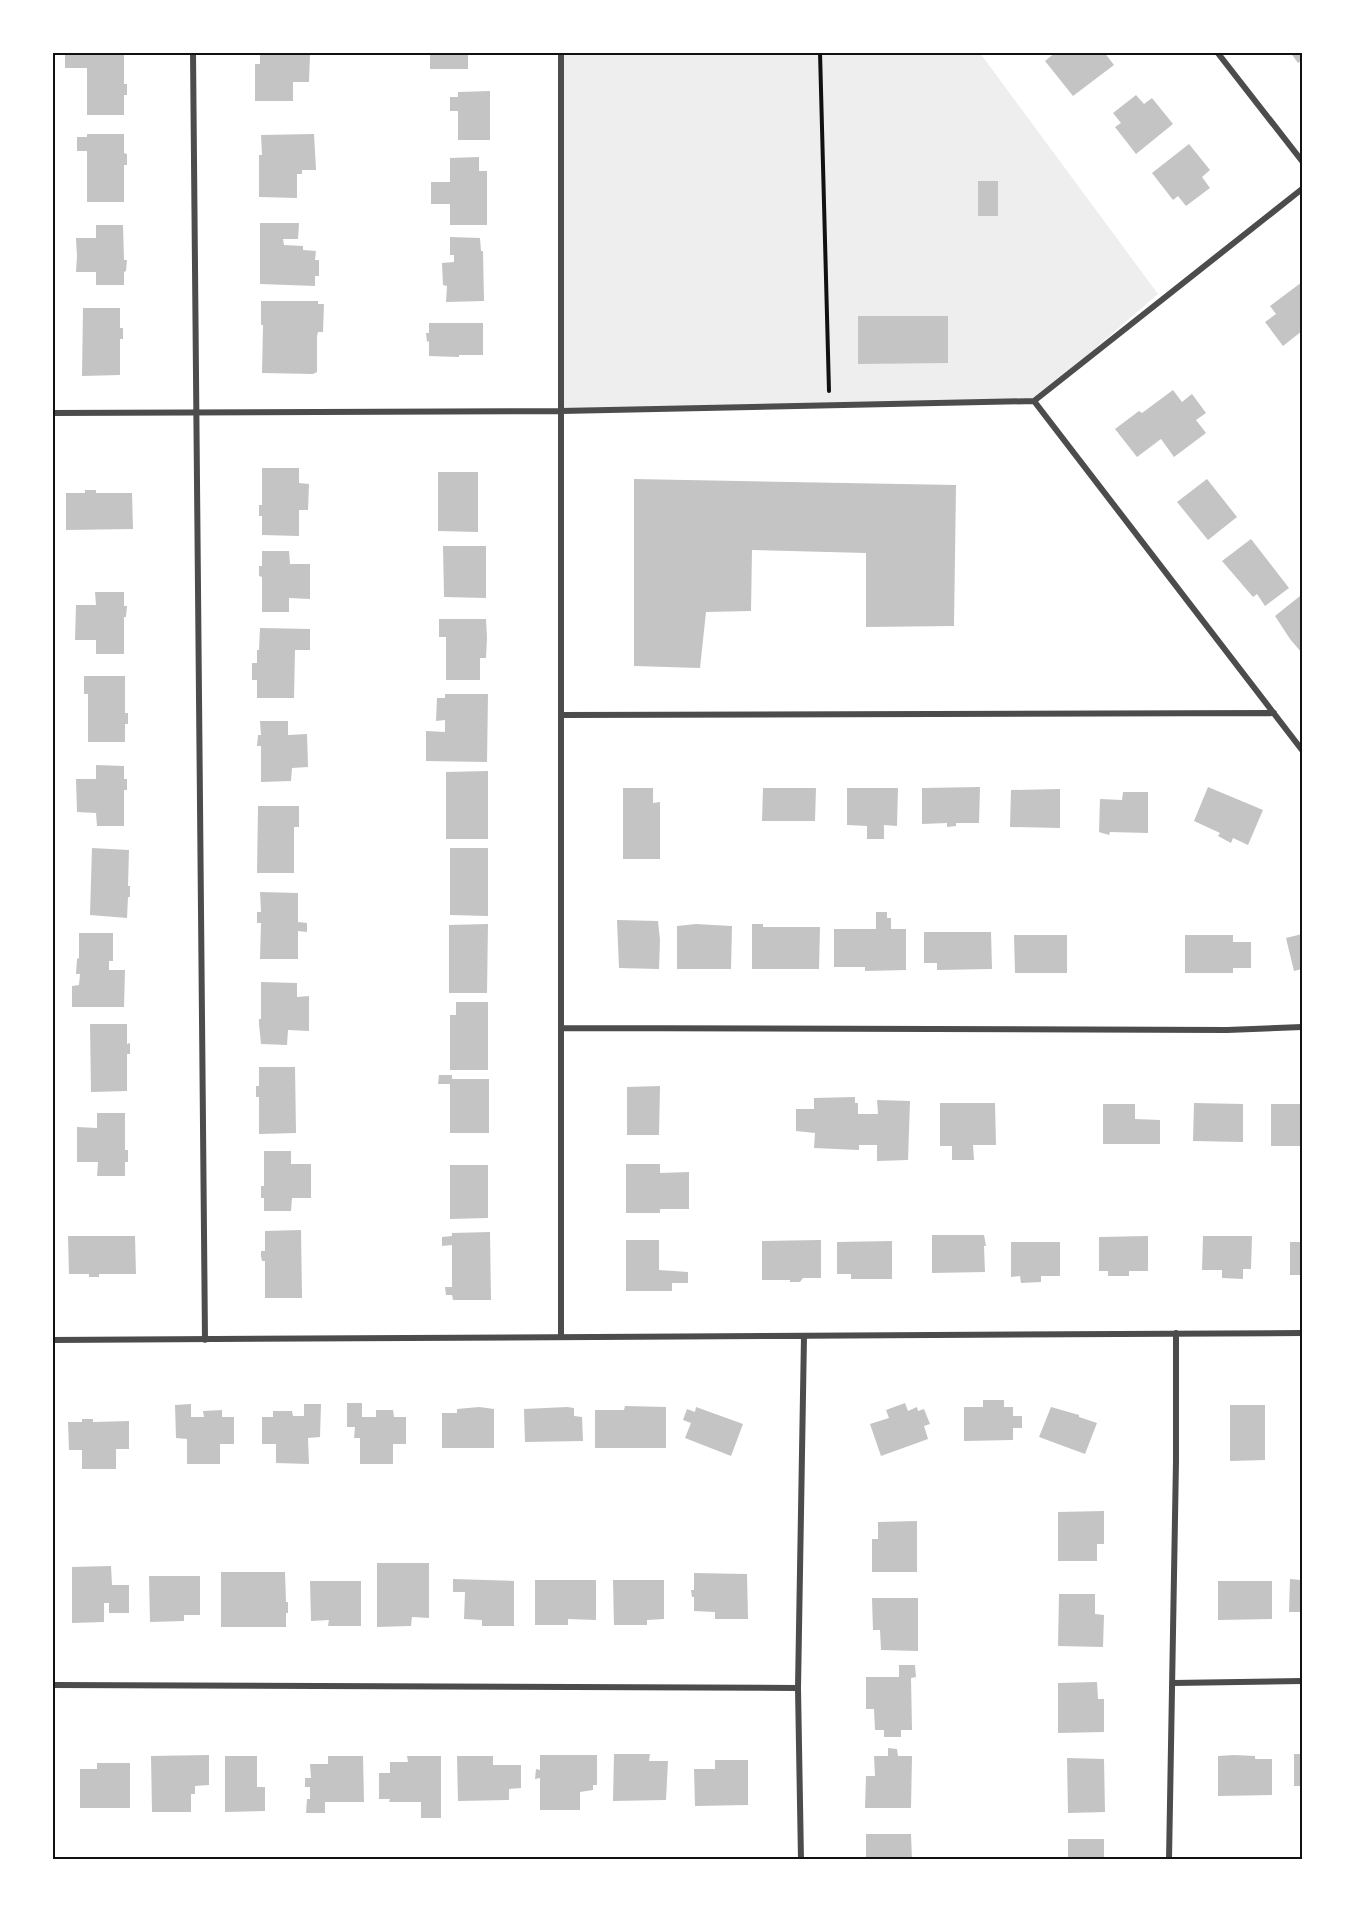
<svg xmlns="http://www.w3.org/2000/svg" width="1355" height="1912" viewBox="0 0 1355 1912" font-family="Cabin,sans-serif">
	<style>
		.green { fill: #eee }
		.building { fill: #c4c4c4 }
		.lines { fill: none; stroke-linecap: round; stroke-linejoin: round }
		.path { stroke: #111; stroke-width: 4 }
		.minor { stroke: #4c4c4c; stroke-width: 6 }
		.neatline { fill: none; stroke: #111; stroke-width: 2 }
	</style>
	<rect width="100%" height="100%" fill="#fff"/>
	<path class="green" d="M561,53H980L1158,294L1034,401L561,411Z"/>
	<path class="building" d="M65,52H124V84H127V95H124V115H87V68H65Z
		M260,52H293V55H310L309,82H293V101H255V64H260Z
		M430,52H468V69H430Z
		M1056,52H1104L1114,65L1073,96L1045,61Z
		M1290,52H1302V60L1298,63Z
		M490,91V140H458V111H450V97H458V92Z
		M1136,95L1144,104L1152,98L1173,124L1136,154L1115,127L1121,123L1113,113Z
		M87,134H124V153L127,154V165H124V202H87V151H77V137H87Z
		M314,134L316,170H302V174H297V198L259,197V155H262L261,135Z
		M1189,144L1210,170L1202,177L1210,188L1186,206L1178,196L1173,200L1152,173Z
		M479,157V171H487V225H450V204H431V182H450V158Z
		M978,181H998V216H978Z
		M260,223H299L298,239H283L284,245L303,246V250L316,251L315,260H319V276H315V286L260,284Z
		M96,225H123L124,260H127L126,271L124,272V285H96V272H76L77,256L76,238H96Z
		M450,237L480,238L481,251H483L484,301L446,302L447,286L443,285L442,263L454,262V255H450Z
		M1302,282V331L1283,346L1265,322L1276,314L1270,306Z
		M261,301H318V304H324L323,332H318L317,336V372L313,374L262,373L263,325H261Z
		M83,308H120V328H123V339H120V375L82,376Z
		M858,316H948V363L858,364Z
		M429,323H483V355H459V357L429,356V341L427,342L426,333H429Z
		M1173,390L1182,402L1192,394L1206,413L1196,420L1206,433L1174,457L1161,439L1137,457L1115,429L1139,411L1142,413Z
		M262,468H299V483L309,484L308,510H299V536L262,535V516H259V505H262Z
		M438,472H478V532L438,531Z
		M634,479L956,485L954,626L866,627V553L752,550L751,611L706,612L700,668L634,666Z
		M1207,479L1237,517L1208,540L1177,502Z
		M85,490H96V493H132L133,529L66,530V493H85Z
		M1251,539L1289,588L1265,606L1257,594L1253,597L1222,561Z
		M443,546H486V598L444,597Z
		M262,551H289L290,564H310V599L289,598V612H262V577L259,576V566H262Z
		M95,592H124V606H127L126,617H124V654H96V640H75L76,605H96Z
		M1300,596L1302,600V653L1290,639L1275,616Z
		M439,619H486L487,638L486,658H480V680H446V637H439Z
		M260,628L310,629V650H295L294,698H257V680H252V663H257V650H259Z
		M84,676H125V713H128V724H125V742H88V694H84Z
		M445,694H488L487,762L426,761V731L445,732V720L436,721L437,698H445Z
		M260,721H288V735L307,734L308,767L292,768L291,781L261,782V746H257L258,735H261Z
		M96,765L124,766V779H127V790H124V826H97L96,813L77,812L76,779H96Z
		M488,771V839H446V772Z
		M980,787L979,823H956V826L947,827V823L922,824V788Z
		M1208,787L1263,810L1248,845L1233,838L1231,843L1218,836L1220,833L1194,821Z
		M623,788H653V803L660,802V859H623Z
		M763,788H816L815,821H762Z
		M847,788H898L897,826L884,825V839H867V826L847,825Z
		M1060,789V828L1010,827L1011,790Z
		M1123,792H1148V833L1110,832L1109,835L1099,832L1100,799L1122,800Z
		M258,806H299V827H294V873H257Z
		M92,848L129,850L128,886H130V897H128L127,918L90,915Z
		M450,848H488V916L450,915Z
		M260,892L298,893V922L307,923V932L298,931V959H260L261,923H257V912H261Z
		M876,912H887V918H891V929H906V970L865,971V967H834V929H876Z
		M617,920L658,921L660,940L659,969L619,968Z
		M488,924L487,993H449V925Z
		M696,924L732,926L731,969H677V926Z
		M752,924H763V927H820L819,969H752Z
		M924,932H991L992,969L937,970V963H924Z
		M79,933H113V961H109V970H125L124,1007H72V986L79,985L80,974H76L77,959L79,958Z
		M1302,934V969L1294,971L1286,938Z
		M1014,935H1067V973H1015Z
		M1185,935H1233V942H1251V968H1233V973H1185Z
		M261,982L297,983V997L309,996V1031L288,1030L287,1045L261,1044L259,1024V1019H261Z
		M456,1002H488V1070H450V1015H456Z
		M90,1024H127V1044L130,1043V1054H127V1091L91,1092Z
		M259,1067H295L296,1133L259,1134V1097H256V1086H259Z
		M439,1075H452V1079H489V1133H450V1084H438Z
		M660,1086L659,1135H627V1087Z
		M855,1097V1103H858V1114H878L877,1100L910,1101L908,1160L877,1161V1145H859V1150L814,1148L815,1133L796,1131V1109H814V1098Z
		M940,1103H995L996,1145H973L974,1160H952V1146H940Z
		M1194,1103L1243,1104V1142L1193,1141Z
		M1103,1104H1135V1119L1160,1120V1144H1103Z
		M1271,1104H1302V1146H1271Z
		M97,1113H125V1150H128V1162H125V1176H97L98,1162H77V1127L97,1128Z
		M264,1151H291V1164H311V1198H292L291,1211H264V1198H261V1186H264Z
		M626,1164H660V1173L689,1172V1209H660V1213H626Z
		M450,1165H488V1218L450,1219Z
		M301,1230L302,1298H265V1261H262L261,1256V1251H265V1231Z
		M490,1232L491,1300H453L452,1295H446L445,1287H452V1245L442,1246V1237L452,1236V1233Z
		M932,1235H984L986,1246H984L985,1272L932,1273Z
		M68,1236H135L136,1274H99V1277H89V1274H69Z
		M1148,1236V1271H1129V1276H1108V1271H1099V1237Z
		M1203,1236H1252L1251,1269H1243V1279L1222,1278V1270H1202Z
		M626,1240H659V1270L688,1272V1283H672V1291H626Z
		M821,1240V1278H803L800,1282H790V1280H762V1241Z
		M892,1241V1279H851V1274H837V1242Z
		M1011,1242H1060V1276H1041V1282L1021,1283L1020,1276L1011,1277Z
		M1290,1242H1302V1275H1290Z
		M983,1400H1004V1407H1013V1416H1022V1428H1013V1440L964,1441V1407H983Z
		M347,1403H362V1417H376V1410H393L394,1417H406V1444H393V1464H360V1438H354L355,1427H347Z
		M905,1403L908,1411L917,1407L918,1411L924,1409L930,1424L924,1426L928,1439L881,1456L870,1424L889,1418L886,1410Z
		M191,1404V1417H204L203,1411L222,1410V1417H234V1444H220V1464H187V1439L176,1438L175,1405Z
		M304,1404H321L320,1437L308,1438L309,1464L276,1463V1444H262V1417H273V1411H292L293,1416H304Z
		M1230,1405H1265V1460L1230,1461Z
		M625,1406L666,1407V1448H595V1410H624Z
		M479,1407L494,1409V1448H442V1413H457V1409Z
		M567,1407L574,1408V1416L582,1417L583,1441L525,1442L524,1409Z
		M696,1407L743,1424L731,1456L685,1438L691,1423L683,1420L687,1409L695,1412Z
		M1051,1407L1079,1415V1417L1097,1423L1085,1454L1039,1437Z
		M82,1419H93V1422L129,1421V1449H116V1469H82V1450H69L68,1422H82Z
		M1104,1511V1544H1097V1561H1058V1512Z
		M917,1521V1572H872V1539H878V1522Z
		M377,1563H429V1618L412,1617L411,1626L377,1627Z
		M111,1566L112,1585H129V1613H109V1603H104V1622L72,1623V1567Z
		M1300,1567H1302V1612H1289L1290,1579L1300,1580Z
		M221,1572H285L286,1602H288V1613H286V1627H221Z
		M694,1573L747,1574L748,1619H715V1612L694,1611V1597H692L691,1590H694Z
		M149,1576H200V1615H184V1621L150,1622Z
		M453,1579L514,1581V1626H482V1620L464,1619L465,1592H453Z
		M535,1580H596V1620L568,1619V1625H535Z
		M613,1580H664V1619L647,1620V1625H614Z
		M310,1581H361V1626H328L329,1620L311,1621Z
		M1218,1581H1272V1619L1218,1620Z
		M1059,1594H1095V1614L1104,1615L1103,1647L1058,1646Z
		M872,1598H918V1651L881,1650L880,1630H873Z
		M899,1665H915L916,1677L911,1678L912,1730H901V1737H884V1730H875L874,1709H866V1677H899Z
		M1097,1682L1098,1699H1104V1732L1058,1733V1683Z
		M888,1748L897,1749L898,1756H912L911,1808H865L866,1776H875L874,1756H888Z
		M614,1754H650L649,1761H668L666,1800L613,1801Z
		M1294,1754H1302V1786H1294Z
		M209,1755V1785L195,1786V1794H191V1812H152L151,1756Z
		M540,1755H597V1785H593V1790L580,1792V1810H540V1778L535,1779L536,1769L540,1770Z
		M1234,1755L1255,1756V1759H1272V1795L1218,1796V1756Z
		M225,1756H257V1787H265V1811L225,1812Z
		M328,1756H363L364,1802H325V1813H306L307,1799H310V1787H305V1778H311L310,1764H328Z
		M407,1756H441V1818H421V1802H389L390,1799H379V1773H390V1762H408Z
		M457,1756H493V1765H521V1788L509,1789V1800L458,1801Z
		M1067,1758L1104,1759L1105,1812L1068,1813Z
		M715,1760H748V1805L695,1806L694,1769H715Z
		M97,1763H130V1808H80V1769H97Z
		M866,1834H911L912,1860H866Z
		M1068,1839H1104V1860H1068Z"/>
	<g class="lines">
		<path class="path" d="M820,52L829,391"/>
		<path class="minor" d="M193,52L205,1340
			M1217,52L1302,161
			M1034,401L1302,750
			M52,413L561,411L1034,401L1302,189
			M562,715L1274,713
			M561,1028L1227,1030L1302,1027
			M561,1337V52
			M52,1340L1302,1333
			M1173,1683L1302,1681
			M52,1685L798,1688
			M801,1860L798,1688L804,1336
			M1169,1860L1176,1461V1333"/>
	</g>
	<rect width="1355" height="1912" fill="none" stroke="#ffffff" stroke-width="108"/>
	<rect x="54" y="54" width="1247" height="1804" class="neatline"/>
</svg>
